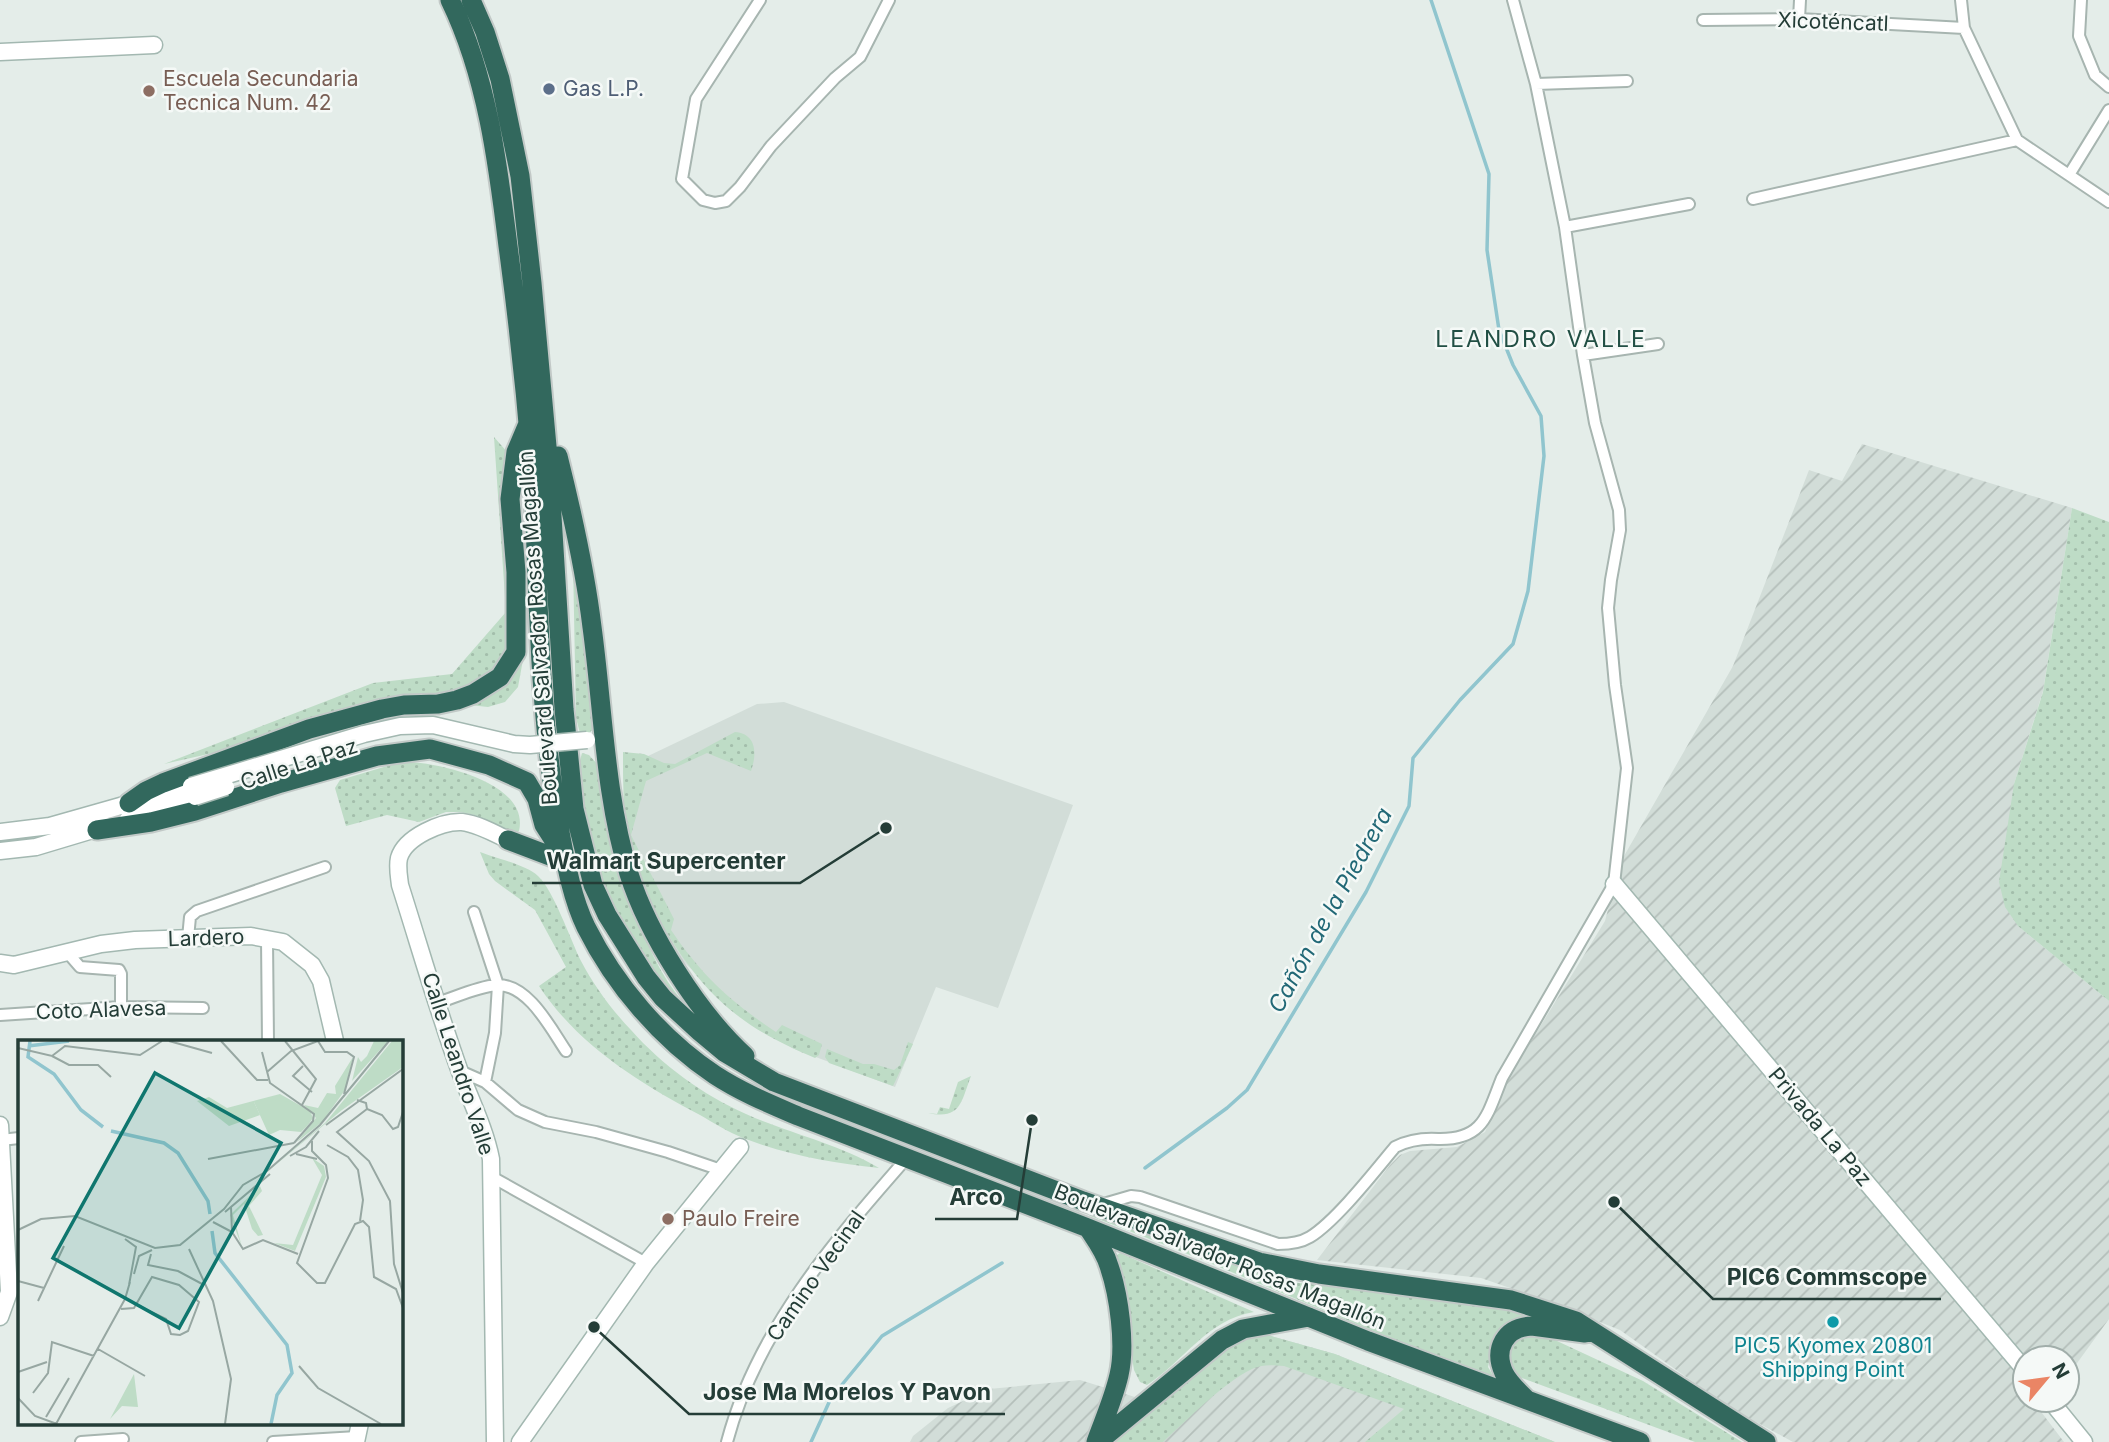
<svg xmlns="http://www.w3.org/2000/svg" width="2109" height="1442" viewBox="0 0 2109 1442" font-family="Inter,sans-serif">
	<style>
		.built { fill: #d2ddd8 }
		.industrial { fill: url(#industrial-furrows) }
		.green { fill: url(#green-dots) }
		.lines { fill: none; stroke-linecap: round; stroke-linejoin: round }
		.stream { stroke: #90c5ce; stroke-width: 3.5 }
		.street-casing { stroke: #a7b5b0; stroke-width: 14 }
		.secondary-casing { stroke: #a3b8b1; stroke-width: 19 }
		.highway-casing { stroke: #c2c9c7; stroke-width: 23 }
		.street { stroke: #fff; stroke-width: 10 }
		.secondary { stroke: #fff; stroke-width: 16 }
		.highway { stroke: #32685d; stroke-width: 19 }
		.secondary-bridge-casing { stroke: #a3b8b1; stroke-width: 19; stroke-linecap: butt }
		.secondary-bridge { stroke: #fff; stroke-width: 16 }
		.service-dot { fill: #5c6f8a; stroke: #f5f9f7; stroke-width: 2.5 }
		.education-dot { fill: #8d6e63; stroke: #f5f9f7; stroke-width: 2.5 }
		.culture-dot { fill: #0f9aa8; stroke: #f5f9f7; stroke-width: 2.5 }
		.labels { text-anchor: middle; stroke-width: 5; stroke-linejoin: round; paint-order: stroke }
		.street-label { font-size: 21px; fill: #243d37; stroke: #f5f9f7 }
		.education-label { font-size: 21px; fill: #785e54; stroke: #f5f9f7; text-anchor: start }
		.service-label { font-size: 21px; fill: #4e5e75; stroke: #f5f9f7; text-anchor: start }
		.culture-label { font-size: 21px; fill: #0d838f; stroke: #f5f9f7 }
		.neighbourhood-label { font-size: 23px; letter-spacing: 2px; fill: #214f44; stroke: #f5f9f7 }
		.water-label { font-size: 23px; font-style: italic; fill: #216876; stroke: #f5f9f7 }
		.inset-river { fill: none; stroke: #90c5ce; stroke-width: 3.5 }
		.inset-road { fill: none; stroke: #97a7a2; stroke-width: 2 }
		.view { fill: #0f766e; fill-opacity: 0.15; stroke: #0f766e; stroke-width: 3.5 }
		.inset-edge { fill: none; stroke: #243d37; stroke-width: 3.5 }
		.leader { fill: none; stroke: #243d37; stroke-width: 2.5 }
		.callout-dot { fill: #243d37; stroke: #f5f9f7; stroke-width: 2.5 }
		.callout-label { font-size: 23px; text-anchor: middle; font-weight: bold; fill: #243d37; stroke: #f5f9f7; stroke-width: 5; stroke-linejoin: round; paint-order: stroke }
	</style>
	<defs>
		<pattern id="industrial-furrows" width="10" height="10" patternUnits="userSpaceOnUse" patternTransform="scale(1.75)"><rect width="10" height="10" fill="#d2ddd8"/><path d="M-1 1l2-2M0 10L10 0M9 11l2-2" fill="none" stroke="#b4bfba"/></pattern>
		<pattern id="green-dots" width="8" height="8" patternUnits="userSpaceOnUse" patternTransform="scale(1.75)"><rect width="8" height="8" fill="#bedcc6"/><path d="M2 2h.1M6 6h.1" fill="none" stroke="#a3beab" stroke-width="1.8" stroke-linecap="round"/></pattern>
	</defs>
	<rect width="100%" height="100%" fill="#e4ede9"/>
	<path class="built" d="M784,702L1073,805L998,1008L936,987L895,1087L792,1048L736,1010L676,955L647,898L627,834L623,768L757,704Z"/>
	<path class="industrial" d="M1862,444L2072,508L2043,691L2014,784L2018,926L2109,1001V1319L2067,1377V1358H2025V1400H2051L2042,1413L2064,1442H1793L1727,1406L1620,1330L1539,1298L1481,1278L1317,1260L1390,1165L1400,1155L1410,1151L1457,1147L1485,1132L1506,1082L1605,921L1620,863L1733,666L1809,470L1842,481Z
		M1267,1335L1335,1354L1555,1442H910L913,1436L948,1408L989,1389L1080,1380L1164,1406Z"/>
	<path class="green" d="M494,437L508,453L515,473L527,638L518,687L505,702L488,707L404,698L262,742L164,764L373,683L452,674L506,612Z
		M2072,508L2109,522V1001L2018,926L2005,907L1999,882L2014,784L2043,692Z
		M578,559L594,728L589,733L581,737L576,718L573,562Z
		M735,732C757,734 757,754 751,771L707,753L646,781L631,835L674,919L671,930C702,976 731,1002 776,1032L782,1025L822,1044L819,1055L815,1058C739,1027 702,993 661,923C646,896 632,864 627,833C623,807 623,779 623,752L644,754L664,763L675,764Z
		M582,753L589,755L600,767C617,841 627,917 668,982C679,999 693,1013 706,1028L672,998L629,941L601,881L583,817L578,768Z
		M410,762C444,764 530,784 519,831L513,835L475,815L461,812H446L419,822L387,815L346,826L335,788L340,780L394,764Z
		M480,852C495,858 527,865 538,876C553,889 571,941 581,961C594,986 612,1010 631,1030C662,1065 703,1095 746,1114C790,1134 837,1143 879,1168C832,1163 787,1155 743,1138C728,1132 714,1123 700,1115C639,1083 578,1045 539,986L566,967L535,910L495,881L489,874Z
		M908,1042L913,1044L893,1086L829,1063L825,1057L827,1049L863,1064H874L894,1070L900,1065Z
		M971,1076C961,1102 961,1120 928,1113L937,1114L940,1107L949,1109L958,1082Z
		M1091,1212L1177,1242L1244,1269L1290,1282L1429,1296L1503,1309L1548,1323L1493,1345L1488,1367L1495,1379C1359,1328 1227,1267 1090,1216L1088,1213Z
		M1120,1253L1254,1312C1208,1319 1184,1361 1147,1385L1140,1382L1134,1370L1116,1259L1117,1255Z
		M1542,1334L1643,1381L1742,1442H1695L1519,1377C1511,1366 1504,1347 1520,1337C1525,1334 1535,1335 1542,1334Z
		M1267,1335L1335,1354L1555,1442H1365L1404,1409L1284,1366C1272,1365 1263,1364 1252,1369C1224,1382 1186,1421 1163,1442H1111L1236,1341Z"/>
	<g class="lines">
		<path class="stream" d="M1145,1168L1227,1108L1247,1090L1366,892L1409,806L1413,758L1460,700L1513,644L1528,591L1544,456L1541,416L1513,365L1499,330L1487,250L1489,174L1431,0
			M811,1442L831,1398L882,1336L1002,1263"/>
		<defs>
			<path id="street" d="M760,0L696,99L682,179L703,200L715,203L726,201L740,187L771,146L835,78L860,57L889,0
				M1961,0L1964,28L2017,140
				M2081,0L2079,36L2095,75L2109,87
				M1799,19L1800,0
				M1703,20L1799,19L1964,28
				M1536,84L1627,81
				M2017,140L2109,202
				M2069,175L2109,110
				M1753,199L2017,140
				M1565,227L1689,204
				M1583,355L1658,344
				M474,912L498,985L495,1033L485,1082
				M188,938L190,917L197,911L325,867
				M267,939L268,1041
				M67,952L80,967L119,970L121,974V1007
				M437,1003C456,997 477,987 496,985C528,983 551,1029 566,1051
				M0,1015L121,1007L203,1008
				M460,1071L485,1082L518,1110L545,1122L596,1132L668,1152L721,1170
				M1,1140L19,1138
				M492,1177L646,1263
				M1100,1205L1131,1196L1140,1197L1278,1244C1289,1244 1300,1243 1310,1237C1336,1221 1375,1171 1395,1147C1409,1140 1422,1138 1438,1139C1484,1140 1487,1115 1502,1078L1614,884L1627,768L1615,685L1608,608L1611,580L1620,530L1619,510L1595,423L1583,355L1565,227L1536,84L1513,0
				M81,1442L123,1439
				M273,1442L357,1437
				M727,1442C756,1332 833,1242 906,1159"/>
			<path id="secondary" d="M0,52L154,45
				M128,819L195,797
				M0,832L50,826L191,786
				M0,851L36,847L106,826
				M1614,884L2025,1370
				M0,963L14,965L101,944L135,940L251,936L283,942L312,965L321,981L335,1041
				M0,1125L9,1292L0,1317
				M2050,1400L2084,1442
				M356,1442L360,1423
				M495,1442L491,1159C485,1129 471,1101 460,1072C438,1011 420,948 400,885C399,876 397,867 399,858C405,837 442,821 462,822C478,824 494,833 508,840
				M520,1442L646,1263L740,1147"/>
			<path id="highway" d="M450,0C487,76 498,164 508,246C518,320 526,394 532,468C536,519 536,571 539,622C542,693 547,762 560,832C566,864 572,898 586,927C615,985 661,1039 715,1075C741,1092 770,1104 798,1116L1088,1228L1368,1341L1640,1442
				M471,0L485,32L500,79L520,176L532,283L549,468L564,709L574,809L593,885L607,915L646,977L663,998L700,1032L724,1052L774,1082L1083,1201L1259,1262L1319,1274L1511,1300L1576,1321L1766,1442
				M558,456C572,512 585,569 592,627C603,707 605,797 629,874C648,934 698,1013 745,1056
				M129,803L146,791L163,783L309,729L382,709L404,705L438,704L457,700L473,694L500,677L516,652V572L510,499L516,452L527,426
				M97,830L151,822L195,811L281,783L377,756L430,749L489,765L527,782L537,799L544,825L560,850
				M508,840L566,862
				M1088,1228C1096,1240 1105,1252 1109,1266C1119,1295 1126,1345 1119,1375C1114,1397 1104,1420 1096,1442
				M1526,1399C1518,1391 1509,1383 1504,1373C1493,1349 1505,1327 1532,1326L1585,1333
				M1098,1442L1222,1340L1243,1329L1309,1317"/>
		</defs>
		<use href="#street" class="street-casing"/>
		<use href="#secondary" class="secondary-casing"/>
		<use href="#highway" class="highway-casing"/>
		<use href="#street" class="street"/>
		<use href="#secondary" class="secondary"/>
		<use href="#highway" class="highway"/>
		<defs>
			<path id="secondary-bridge" d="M191,786L364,734L400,726L433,725L514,744L530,745L587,740
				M195,797L226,787"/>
		</defs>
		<use href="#secondary-bridge" class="secondary-bridge-casing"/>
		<use href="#secondary-bridge" class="secondary-bridge"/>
	</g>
	<circle class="service-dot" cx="549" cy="89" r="7"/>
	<g class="education-dot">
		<circle cx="149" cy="91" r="7"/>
		<circle cx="668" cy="1219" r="7"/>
	</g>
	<circle class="culture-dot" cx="1833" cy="1322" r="7"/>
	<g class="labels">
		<g class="street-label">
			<text transform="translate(1833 22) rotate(2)" y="7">Xicoténcatl</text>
			<text transform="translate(538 628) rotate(-94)" y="7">Boulevard Salvador Rosas Magallón</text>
			<text transform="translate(299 764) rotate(-18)" y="7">Calle La Paz</text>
			<text transform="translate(206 938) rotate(-2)" y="7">Lardero</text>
			<text transform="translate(101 1010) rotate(-2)" y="7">Coto Alavesa</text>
			<text transform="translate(458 1064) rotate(72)" y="7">Calle Leandro Valle</text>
			<text transform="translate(1820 1127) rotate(50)" y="7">Privada La Paz</text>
			<text transform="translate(1220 1257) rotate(22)" y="7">Boulevard Salvador Rosas Magallón</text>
			<text transform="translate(816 1276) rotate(-55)" y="7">Camino Vecinal</text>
		</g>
		<g class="education-label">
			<text x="163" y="86">Escuela Secundaria<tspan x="163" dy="24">Tecnica Num. 42</tspan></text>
			<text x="682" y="1226">Paulo Freire</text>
		</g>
		<g class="service-label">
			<text x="563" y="96">Gas L.P.</text>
		</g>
		<g class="culture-label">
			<text x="1833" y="1353">PIC5 Kyomex 20801<tspan x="1833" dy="24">Shipping Point</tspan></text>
		</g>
		<g class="neighbourhood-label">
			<text x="1541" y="347">LEANDRO VALLE</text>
		</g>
		<g class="water-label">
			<text transform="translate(1330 910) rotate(-61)" y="8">Cañón de la Piedrera</text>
		</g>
	</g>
	<g transform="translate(18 1040)">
		<rect width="385" height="385" fill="#e4ede9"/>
		<path d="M356,1H370L334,41L340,17L343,22L349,16ZM374,1H385V27L324,70L226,151L307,83ZM335,17L327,50L304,82L279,102L298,78L286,65L300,68L309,53L318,54L317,46ZM262,54L292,71L295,78L290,85L236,62L242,75L211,86L179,61L191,57L209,68ZM242,146L244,151L231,166L245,195L240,196L234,189L226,164L215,175L224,207L212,175ZM116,334L120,367L104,366L92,379Z" fill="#bedcc6"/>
		<path d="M294,118L306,126L308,137L277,211L256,203L275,205L304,135Z" fill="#bedcc6"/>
		<path d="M247,59L275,62L290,85L283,92L262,90L251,95L236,62Z" fill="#bedcc6"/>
		<path class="inset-river" d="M12,1L10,17L36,34L63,70L85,87M10,6L51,1M93,91L146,103L160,113L190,161L192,174M194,191L197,213L269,305L274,333L259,355L253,384"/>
		<path class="inset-road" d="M151,1L194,13M203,1L239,40H250M267,1L298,39L284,65M300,1L307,12H329L336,17L326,54M0,8L34,16L47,6L122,15L144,1M244,12L252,43L296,74L295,81L276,103M34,16L51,25H80L93,37M285,26L275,36L294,52M249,32L273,11L300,1M339,60L348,63L349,69L364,75L375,89L380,87L385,72M349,69L319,92L351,121L372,161L376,224L385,253M308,85L385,29M294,101V111L308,125L310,138L279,223L299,243H307L337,184L345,181L351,187L356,237L378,249L385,268M309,105L330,117L340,130L345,160L342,181M278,114L299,119M272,116L288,107L301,91M190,119L276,103M213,167L214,192M207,172L252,134M195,182L214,192M0,190L23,179L57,176L137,208L162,205L206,169L225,145L249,131L302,85L371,1M214,192L225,209L245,200L280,214M107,199L118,207L111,245M171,209L195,261L213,339L207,384M133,214L130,225L160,231L186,245M116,234L121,216L134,210M0,241L26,248M20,261L46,206M103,269L116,268L134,237L161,245L181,262L170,291L162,295L153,294L148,279L119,265M80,309L127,336M281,326L300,348L363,384M0,332L29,322M15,353L30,333L34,302L76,316M0,358L17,376L39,384M28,377L51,338M38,384L107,259L112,242"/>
		<path class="view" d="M137,33L263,103L161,288L35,218Z"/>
		<rect width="385" height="385" class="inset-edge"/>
	</g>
	<path class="leader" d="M886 828L800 883H532M1032 1120L1017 1219H935M1614 1202L1713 1299H1941M594 1327L689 1414H1005"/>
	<g class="callout-dot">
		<circle cx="886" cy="828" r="7"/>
		<circle cx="1032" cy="1120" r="7"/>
		<circle cx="1614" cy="1202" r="7"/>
		<circle cx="594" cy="1327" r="7"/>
	</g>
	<g class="callout-label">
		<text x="666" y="869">Walmart Supercenter</text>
		<text x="976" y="1205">Arco</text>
		<text x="1827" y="1285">PIC6 Commscope</text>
		<text x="847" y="1400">Jose Ma Morelos Y Pavon</text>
	</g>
	<g transform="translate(2046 1379) rotate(61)"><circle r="33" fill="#f5f9f7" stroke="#a1aeaa" stroke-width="2"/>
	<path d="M0-5L12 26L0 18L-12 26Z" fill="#ea8565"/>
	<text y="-10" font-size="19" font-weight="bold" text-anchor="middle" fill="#243d37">N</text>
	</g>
</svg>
